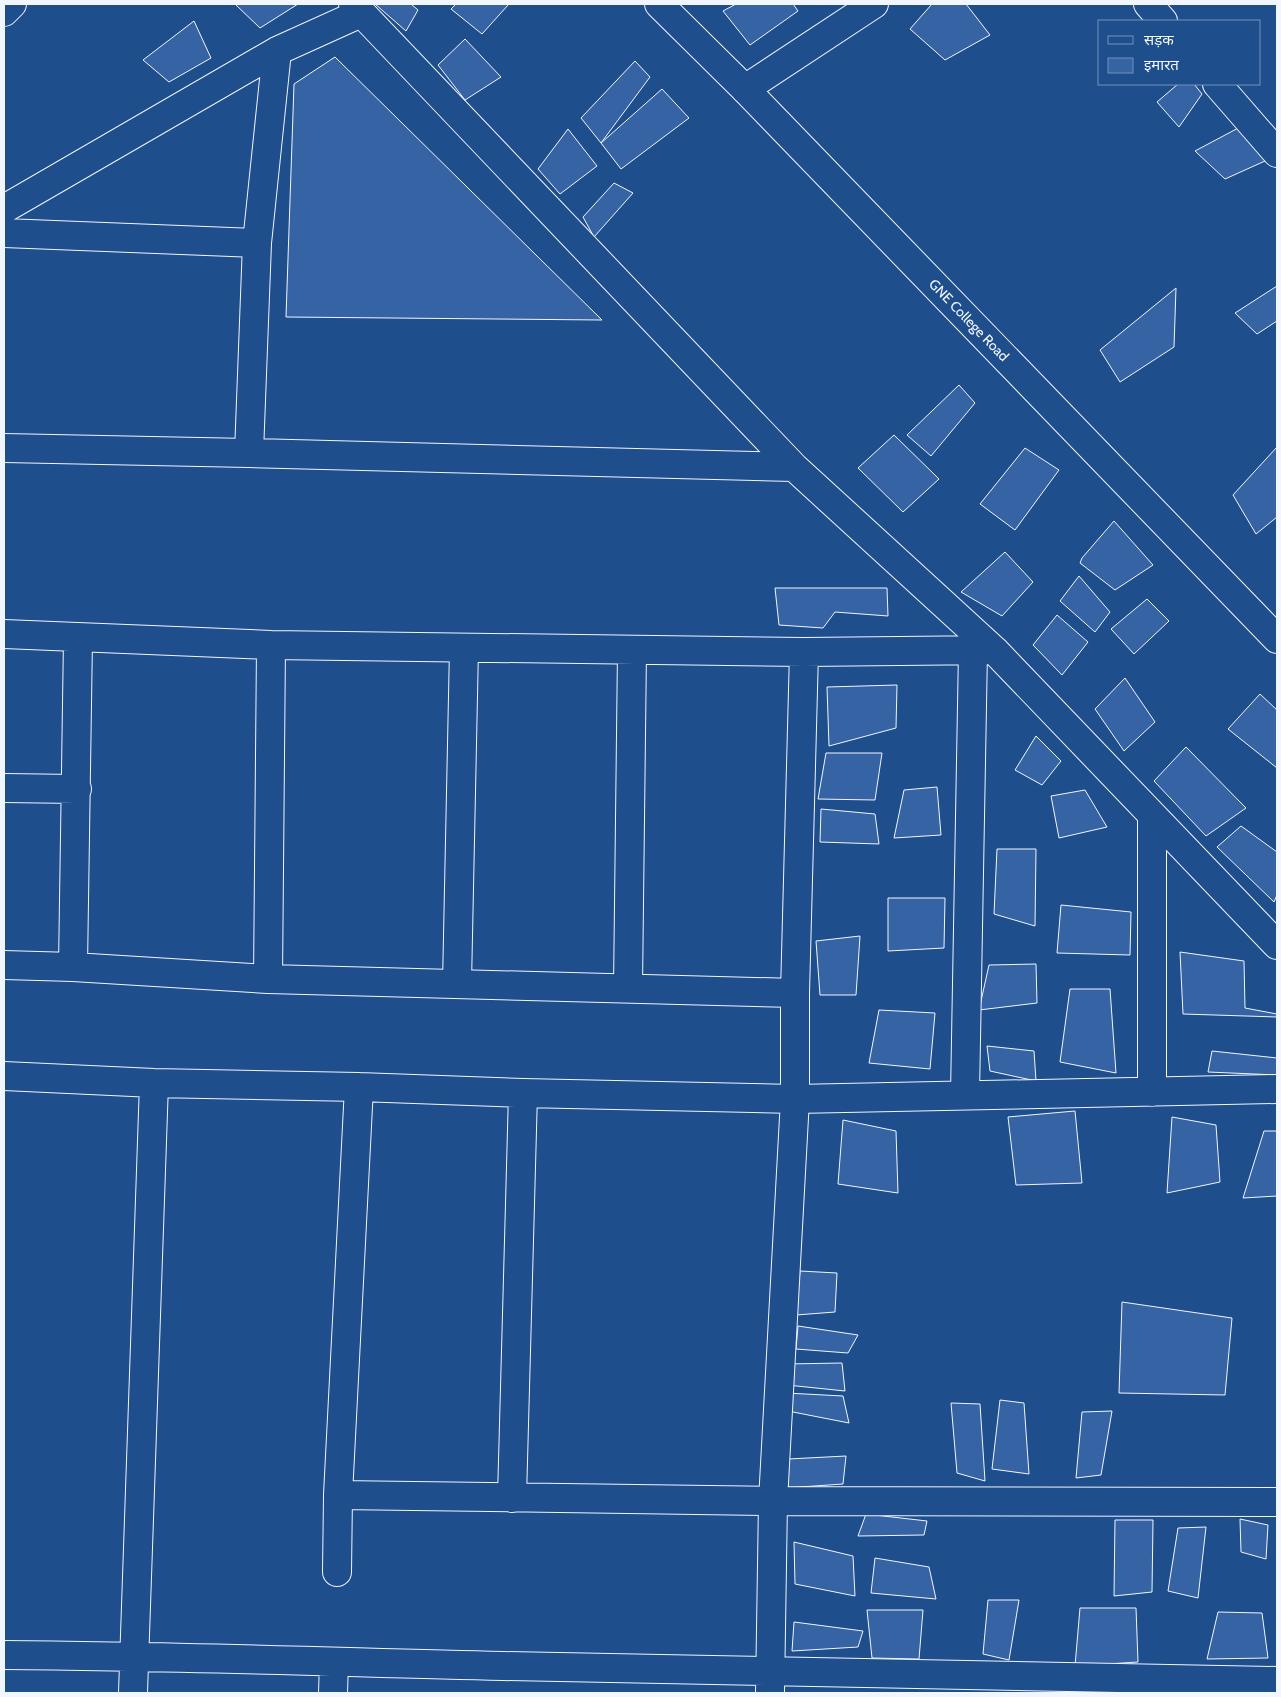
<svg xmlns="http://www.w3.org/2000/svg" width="1281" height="1697" viewBox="0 0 1281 1697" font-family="Cabin,'Noto Sans Devanagari',sans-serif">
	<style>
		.building { fill: #3563a3; stroke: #f2f6ff }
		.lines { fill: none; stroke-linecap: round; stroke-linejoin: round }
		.minor-casing { stroke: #f2f6ff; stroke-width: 30 }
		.tertiary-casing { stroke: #f2f6ff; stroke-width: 30 }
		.minor { stroke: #1f4e8c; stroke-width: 28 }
		.tertiary { stroke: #1f4e8c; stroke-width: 28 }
		.labels { text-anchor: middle; stroke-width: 4; stroke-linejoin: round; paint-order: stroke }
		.street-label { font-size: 14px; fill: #f2f6ff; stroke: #1f4e8c }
	</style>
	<rect width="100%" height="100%" fill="#1f4e8c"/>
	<path class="building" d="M237,4H298L260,28L236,5Z
		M375,4H411L418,10L406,31Z
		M456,4H509L482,34L451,9Z
		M736,4H793L798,11L750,45L723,11Z
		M932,4H966L990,35L945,60L910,29Z
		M194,21L211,58L169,82L143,60Z
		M465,39L501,77L465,100L438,65Z
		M335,57L602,320L286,317L294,84Z
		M635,61L650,77L601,143L581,118Z
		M1178,84H1194L1202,94L1179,127L1157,102Z
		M662,89L689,118L621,169L601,143Z
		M1242,126L1265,161L1225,179L1195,151Z
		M568,129L597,166L560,194L538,169Z
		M614,183L633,193L594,237L583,217Z
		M1277,286V321L1257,334L1235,313Z
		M1176,288L1174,347L1120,382L1100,350Z
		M959,385L975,403L931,456L907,435Z
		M894,435L939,479L903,512L858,468Z
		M1277,447V517L1256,534L1233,495Z
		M1025,448L1059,470L1015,530L980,504Z
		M1114,521L1153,565L1115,590L1080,563L1082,558Z
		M1005,552L1033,582L1002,616L961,592Z
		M1079,576L1110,612L1095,632L1060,601Z
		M775,588H887L888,616L835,612L823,628L779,625Z
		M1147,599L1169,621L1134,654L1111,629Z
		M1057,615L1088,642L1062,675L1033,645Z
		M1125,678L1155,722L1124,751L1095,709Z
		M897,685L896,728L829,746L827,687Z
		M1260,694L1277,710V768L1228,729Z
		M1036,736L1061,761L1042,785L1015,770Z
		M1186,747L1246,808L1206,836L1154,781Z
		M826,753H882L875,800L818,799Z
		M937,787L941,835L894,838L904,790Z
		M1085,790L1107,827L1059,838L1051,796Z
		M821,809L875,814L879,844L820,842Z
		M1241,826L1277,852V895L1274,902L1217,847Z
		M997,849H1036L1035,926L994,914Z
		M888,898H945L944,948L888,951Z
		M1061,905L1131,912L1130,955L1057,953Z
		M860,936L856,995H820L816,941Z
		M1180,952L1244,961L1245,1008L1277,1014V1017L1183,1014Z
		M1036,964L1037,1003L979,1010L989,965Z
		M1070,989H1110L1116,1073L1060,1062Z
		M879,1010L935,1013L930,1069L869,1063Z
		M987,1046L1034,1051L1036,1081L990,1071Z
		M1212,1051L1277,1058V1075L1208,1072Z
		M1075,1111L1082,1183L1016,1185L1008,1117Z
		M1172,1117L1216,1125L1220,1182L1167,1193Z
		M843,1120L896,1131L898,1193L838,1184Z
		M1264,1131H1277V1196L1243,1198Z
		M800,1271L837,1273L835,1312L796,1315Z
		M1122,1302L1232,1318L1225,1395L1119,1393Z
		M798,1326L858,1335L848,1353L796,1349Z
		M842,1363L845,1391L787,1385L786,1364Z
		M786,1393L843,1396L849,1423L788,1411Z
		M1000,1400L1024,1403L1029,1474L992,1469Z
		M951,1403L980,1404L985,1481L957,1473Z
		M1112,1411L1101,1475L1076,1478L1082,1412Z
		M846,1456L843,1484L786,1488L788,1459Z
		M866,1514L927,1521L924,1535L858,1536Z
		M1240,1519L1268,1525L1266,1559L1241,1552Z
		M1115,1520H1153L1152,1592L1114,1596Z
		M1206,1527L1198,1598L1168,1591L1178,1528Z
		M794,1542L853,1556L855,1596L795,1584Z
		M875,1558L929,1567L936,1599L871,1593Z
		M988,1600H1019L1009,1660L983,1654Z
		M1080,1608H1136L1138,1662L1075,1666Z
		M867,1610H923L919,1659L872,1658Z
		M1218,1612L1262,1613L1268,1658L1207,1659Z
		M794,1622L863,1631L858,1647L792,1651Z"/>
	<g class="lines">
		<defs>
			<path id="minor" d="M353,4L794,467L994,650L1277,945
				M1148,4L1163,21
				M4,12L12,4
				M1217,84L1277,153
				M745,89L874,4
				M4,209L277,51L361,13
				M4,233L257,243
				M4,448L249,453L794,467
				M249,453L257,243L277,51
				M4,634L271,645L804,652L994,650
				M4,788L77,789
				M1152,815V1092
				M4,965L73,967L268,979L795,993
				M73,967L78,638
				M268,979L271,645
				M457,984L464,648
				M628,988L632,650
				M4,1076L154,1083L359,1087L523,1093L795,1099L1277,1089
				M965,1095L973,650
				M338,1495L773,1501L1277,1502
				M512,1498L523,1093
				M337,1572L338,1495L359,1087
				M4,1655C170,1656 336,1662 503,1666C761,1672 1019,1677 1277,1681
				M133,1693L154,1083
				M333,1693L334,1662
				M770,1693L773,1501L795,1099V993L804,652"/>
			<path id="tertiary" d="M659,4L745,89L1277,639"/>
		</defs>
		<use href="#minor" class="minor-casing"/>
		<use href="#tertiary" class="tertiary-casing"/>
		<use href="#minor" class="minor"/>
		<use href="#tertiary" class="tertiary"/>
	</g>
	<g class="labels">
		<g class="street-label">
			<text transform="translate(969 320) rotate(46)" y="5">GNE College Road</text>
		</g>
	</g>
	<rect width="1281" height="1697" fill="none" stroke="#f2f6ff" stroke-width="10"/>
	<rect x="1098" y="20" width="162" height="65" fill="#1f4e8c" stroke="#7391ba"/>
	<rect x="1108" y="36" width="25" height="8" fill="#1f4e8c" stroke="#7391ba"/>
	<text x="1144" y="45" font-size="15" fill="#f2f6ff">सड़क</text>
	<rect x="1108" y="58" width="25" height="15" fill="#3563a3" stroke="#7391ba"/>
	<text x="1144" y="70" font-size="15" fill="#f2f6ff">इमारत</text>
</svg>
